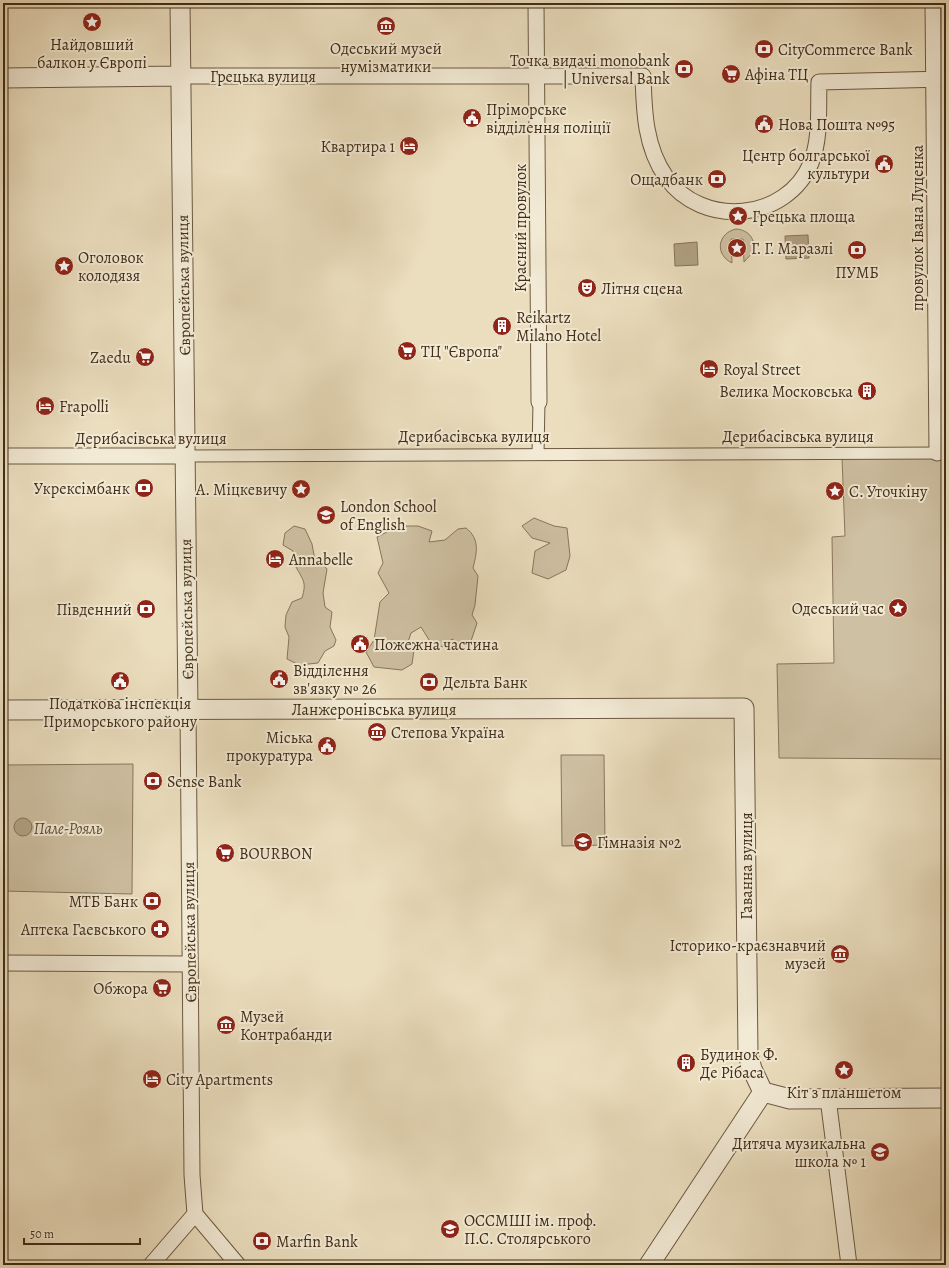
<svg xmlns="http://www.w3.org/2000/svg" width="949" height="1268" viewBox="0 0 949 1268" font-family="Alegreya,serif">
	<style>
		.green { fill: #cec0a2; stroke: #88765c }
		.water { fill: #b2a285; stroke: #857359 }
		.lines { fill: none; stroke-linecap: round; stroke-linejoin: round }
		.pedestrian-casing { stroke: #6c5941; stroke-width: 13 }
		.minor-casing { stroke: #6c5941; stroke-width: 17 }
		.tertiary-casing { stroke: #6c5941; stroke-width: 21 }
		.pedestrian { stroke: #f2ead5; stroke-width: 11 }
		.minor { stroke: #f2ead5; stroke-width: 15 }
		.tertiary { stroke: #f2ead5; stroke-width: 19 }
		.labels { text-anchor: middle; stroke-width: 4; stroke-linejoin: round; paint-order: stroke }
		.poi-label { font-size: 16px; fill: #422d17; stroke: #f2ead5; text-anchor: start }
		.street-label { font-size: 16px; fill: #422d17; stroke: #f2ead5 }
		.park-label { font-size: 16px; font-style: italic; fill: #5e4a33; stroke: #f2ead5 }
	</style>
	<rect width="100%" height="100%" fill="#ebdebe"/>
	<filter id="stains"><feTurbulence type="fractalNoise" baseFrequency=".005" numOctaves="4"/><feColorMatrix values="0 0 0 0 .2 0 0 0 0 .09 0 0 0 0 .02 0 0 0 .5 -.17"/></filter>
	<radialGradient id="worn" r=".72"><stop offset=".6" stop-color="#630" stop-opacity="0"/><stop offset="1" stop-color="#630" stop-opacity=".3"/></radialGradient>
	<path class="green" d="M736,229C749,230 756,239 753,252L744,262L743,239H731L732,263C714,254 718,233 736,229Z
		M842,457H946V759L779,758L777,664L834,663L832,537L845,536Z
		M534,518L554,526L567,528L570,556L566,570L548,579L532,573L535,551L550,543L532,538L522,526Z
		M294,526L305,529L312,544L314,555L327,569L323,593L325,607L332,612L330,627L336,640L334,646L325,651L318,663L299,665L287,659L289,637L285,627L286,615L292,602L302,598C307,582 303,580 296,567C294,563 294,556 293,551L283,545L285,533Z
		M399,526H418L432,531L429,542L445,540L458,529L466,528C480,539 477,552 473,568L478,576L475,605L472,615L477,623L470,644L464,647L452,639L443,647L431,643L421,627L411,633L408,642L414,650L412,664L402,670L374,667L366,652L374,640L380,602L389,593L378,573L383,563L377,537Z
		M561,755H604L605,845L562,846Z
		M133,764L132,894L3,891V765Z"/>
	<path class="water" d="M808,235L809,258L786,259L785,236Z
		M697,242L698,265L675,266L674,244Z
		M14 827a9 9 0 1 1 18 0a9 9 0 1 1-18 0Z"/>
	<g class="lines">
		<defs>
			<path id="pedestrian" d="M538,454L539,402
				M185,456L946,453"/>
			<path id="minor" d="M536,3L539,402
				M933,3L937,453
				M181,76H643C644,111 645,147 666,177C702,229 787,221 811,163C821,138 818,108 819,82L946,79
				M3,456H185
				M188,710L192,1175L195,1214
				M3,963L190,964
				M828,1098L849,1265
				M195,1214L238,1265
				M151,1265L195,1214"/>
			<path id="tertiary" d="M180,3L188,710
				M3,78L181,76
				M3,710L744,708L748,1054L752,1069L763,1092
				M763,1092L790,1099L946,1098
				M649,1265L763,1092"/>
		</defs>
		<use href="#pedestrian" class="pedestrian-casing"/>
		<use href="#minor" class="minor-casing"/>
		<use href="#tertiary" class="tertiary-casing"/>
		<use href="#pedestrian" class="pedestrian"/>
		<use href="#minor" class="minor"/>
		<use href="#tertiary" class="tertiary"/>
	</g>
	<defs>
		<symbol id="sight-disc" viewBox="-11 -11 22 22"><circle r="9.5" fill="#8f2418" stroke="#f2ead5"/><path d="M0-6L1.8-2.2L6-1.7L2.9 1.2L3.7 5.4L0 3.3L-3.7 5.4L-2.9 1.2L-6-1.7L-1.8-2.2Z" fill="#fff"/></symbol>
		<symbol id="museum-disc" viewBox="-11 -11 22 22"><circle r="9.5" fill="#8f2418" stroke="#f2ead5"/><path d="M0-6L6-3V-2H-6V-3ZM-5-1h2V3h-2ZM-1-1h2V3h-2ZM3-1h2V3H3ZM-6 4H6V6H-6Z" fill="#fff"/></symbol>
		<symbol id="bank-disc" viewBox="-11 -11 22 22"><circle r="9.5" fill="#8f2418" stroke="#f2ead5"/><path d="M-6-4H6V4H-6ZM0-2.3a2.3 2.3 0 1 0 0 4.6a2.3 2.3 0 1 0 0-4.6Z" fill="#fff"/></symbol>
		<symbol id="supermarket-disc" viewBox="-11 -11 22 22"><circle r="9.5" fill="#8f2418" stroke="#f2ead5"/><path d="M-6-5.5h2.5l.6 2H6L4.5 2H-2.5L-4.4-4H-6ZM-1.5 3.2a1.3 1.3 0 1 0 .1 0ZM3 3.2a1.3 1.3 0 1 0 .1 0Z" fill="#fff"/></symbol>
		<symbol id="civic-disc" viewBox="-11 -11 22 22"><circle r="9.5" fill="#8f2418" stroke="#f2ead5"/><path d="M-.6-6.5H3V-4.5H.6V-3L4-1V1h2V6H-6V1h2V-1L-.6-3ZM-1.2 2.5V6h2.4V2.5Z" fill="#fff"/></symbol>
		<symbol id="hotel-disc" viewBox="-11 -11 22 22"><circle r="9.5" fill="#8f2418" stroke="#f2ead5"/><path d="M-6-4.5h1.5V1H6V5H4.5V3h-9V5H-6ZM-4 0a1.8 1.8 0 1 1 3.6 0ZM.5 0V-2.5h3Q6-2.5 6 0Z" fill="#fff"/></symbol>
		<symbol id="theatre-disc" viewBox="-11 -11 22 22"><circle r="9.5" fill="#8f2418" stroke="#f2ead5"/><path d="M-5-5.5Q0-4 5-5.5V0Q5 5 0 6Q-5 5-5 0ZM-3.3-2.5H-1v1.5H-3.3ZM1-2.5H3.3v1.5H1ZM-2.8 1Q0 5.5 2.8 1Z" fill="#fff"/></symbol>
		<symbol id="building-disc" viewBox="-11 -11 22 22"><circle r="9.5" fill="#8f2418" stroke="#f2ead5"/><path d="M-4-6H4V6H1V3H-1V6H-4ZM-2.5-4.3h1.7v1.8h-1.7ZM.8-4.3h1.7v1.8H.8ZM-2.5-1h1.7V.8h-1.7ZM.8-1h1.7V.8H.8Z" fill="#fff"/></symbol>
		<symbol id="school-disc" viewBox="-11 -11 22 22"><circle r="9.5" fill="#8f2418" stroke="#f2ead5"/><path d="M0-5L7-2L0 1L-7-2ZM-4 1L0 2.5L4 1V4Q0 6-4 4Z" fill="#fff"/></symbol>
		<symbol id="pharmacy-disc" viewBox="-11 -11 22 22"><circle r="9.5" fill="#8f2418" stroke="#f2ead5"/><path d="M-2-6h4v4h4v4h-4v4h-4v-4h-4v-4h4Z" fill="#fff"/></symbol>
	</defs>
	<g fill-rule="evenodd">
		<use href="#sight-disc" x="81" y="11" width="22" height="22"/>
		<use href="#museum-disc" x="375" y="15" width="22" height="22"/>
		<use href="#bank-disc" x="753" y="38" width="22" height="22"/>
		<use href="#bank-disc" x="673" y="58" width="22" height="22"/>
		<use href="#supermarket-disc" x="720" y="63" width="22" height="22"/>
		<use href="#civic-disc" x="461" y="107" width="22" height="22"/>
		<use href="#civic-disc" x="753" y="113" width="22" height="22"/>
		<use href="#hotel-disc" x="398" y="135" width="22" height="22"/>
		<use href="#civic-disc" x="873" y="153" width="22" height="22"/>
		<use href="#bank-disc" x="706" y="168" width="22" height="22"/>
		<use href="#sight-disc" x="727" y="205" width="22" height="22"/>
		<use href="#sight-disc" x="726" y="237" width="22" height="22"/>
		<use href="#bank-disc" x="846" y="239" width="22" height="22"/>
		<use href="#sight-disc" x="53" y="255" width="22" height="22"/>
		<use href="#theatre-disc" x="576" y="277" width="22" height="22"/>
		<use href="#building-disc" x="491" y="315" width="22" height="22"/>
		<use href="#supermarket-disc" x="396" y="340" width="22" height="22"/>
		<use href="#supermarket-disc" x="134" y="346" width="22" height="22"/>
		<use href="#hotel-disc" x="698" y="358" width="22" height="22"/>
		<use href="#building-disc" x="856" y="380" width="22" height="22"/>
		<use href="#hotel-disc" x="34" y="395" width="22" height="22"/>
		<use href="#bank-disc" x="133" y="477" width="22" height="22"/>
		<use href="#sight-disc" x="290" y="478" width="22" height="22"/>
		<use href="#sight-disc" x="824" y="480" width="22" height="22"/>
		<use href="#school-disc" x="315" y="504" width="22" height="22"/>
		<use href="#hotel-disc" x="264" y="548" width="22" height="22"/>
		<use href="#sight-disc" x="887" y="597" width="22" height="22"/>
		<use href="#bank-disc" x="135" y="598" width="22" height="22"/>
		<use href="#civic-disc" x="349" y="633" width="22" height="22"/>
		<use href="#civic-disc" x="268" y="668" width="22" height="22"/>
		<use href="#civic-disc" x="109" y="670" width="22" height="22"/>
		<use href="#bank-disc" x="418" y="671" width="22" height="22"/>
		<use href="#museum-disc" x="366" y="721" width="22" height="22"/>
		<use href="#civic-disc" x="316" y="735" width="22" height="22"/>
		<use href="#bank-disc" x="142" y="770" width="22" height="22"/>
		<use href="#school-disc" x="572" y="831" width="22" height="22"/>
		<use href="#supermarket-disc" x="214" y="842" width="22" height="22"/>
		<use href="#bank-disc" x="141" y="890" width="22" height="22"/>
		<use href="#pharmacy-disc" x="149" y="918" width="22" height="22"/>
		<use href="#museum-disc" x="829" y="943" width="22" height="22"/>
		<use href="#supermarket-disc" x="151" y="977" width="22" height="22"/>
		<use href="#museum-disc" x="215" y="1014" width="22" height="22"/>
		<use href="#building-disc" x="675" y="1052" width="22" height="22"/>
		<use href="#sight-disc" x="833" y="1059" width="22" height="22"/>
		<use href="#hotel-disc" x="141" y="1068" width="22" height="22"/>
		<use href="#school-disc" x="869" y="1141" width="22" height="22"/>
		<use href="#school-disc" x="439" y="1218" width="22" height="22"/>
		<use href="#bank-disc" x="251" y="1230" width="22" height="22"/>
	</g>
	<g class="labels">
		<g class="poi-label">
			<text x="92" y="50" text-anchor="middle">Найдовший<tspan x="92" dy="18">балкон у Європі</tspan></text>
			<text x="386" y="54" text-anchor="middle">Одеський музей<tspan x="386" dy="18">нумізматики</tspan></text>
			<text x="778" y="55">CityCommerce Bank</text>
			<text x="670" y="66" text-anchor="end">Точка видачі monobank<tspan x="670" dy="18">| Universal Bank</tspan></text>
			<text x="745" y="80">Афіна ТЦ</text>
			<text x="486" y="115">Прiморське<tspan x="486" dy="18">відділення поліції</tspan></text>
			<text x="778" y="130">Нова Пошта №95</text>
			<text x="395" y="152" text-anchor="end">Квартира 1</text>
			<text x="870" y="161" text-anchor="end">Центр болгарської<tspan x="870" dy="18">культури</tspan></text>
			<text x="703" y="185" text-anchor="end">Ощадбанк</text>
			<text x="752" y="222">Грецька площа</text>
			<text x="751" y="254">Г. Г. Маразлі</text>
			<text x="78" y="263">Оголовок<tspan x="78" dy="18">колодязя</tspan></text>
			<text x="857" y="278" text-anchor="middle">ПУМБ</text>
			<text x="601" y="294">Літня сцена</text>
			<text x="516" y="323">Reikartz<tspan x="516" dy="18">Milano Hotel</tspan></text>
			<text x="421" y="357">ТЦ "Європа"</text>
			<text x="131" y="363" text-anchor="end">Zaedu</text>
			<text x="723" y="375">Royal Street</text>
			<text x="853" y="397" text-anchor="end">Велика Московська</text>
			<text x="59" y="412">Frapolli</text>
			<text x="130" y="494" text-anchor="end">Укрексімбанк</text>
			<text x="287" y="495" text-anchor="end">А. Міцкевичу</text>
			<text x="849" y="497">С. Уточкіну</text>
			<text x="340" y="512">London School<tspan x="340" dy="18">of English</tspan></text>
			<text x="289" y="565">Annabelle</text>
			<text x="884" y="614" text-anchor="end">Одеський час</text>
			<text x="132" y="615" text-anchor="end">Південний</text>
			<text x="374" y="650">Пожежна частина</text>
			<text x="293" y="676">Відділення<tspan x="293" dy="18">зв'язку № 26</tspan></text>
			<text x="443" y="688">Дельта Банк</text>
			<text x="120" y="709" text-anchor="middle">Податкова інспекція<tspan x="120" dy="18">Приморського району</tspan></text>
			<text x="391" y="738">Степова Україна</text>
			<text x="313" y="743" text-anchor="end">Міська<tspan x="313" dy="18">прокуратура</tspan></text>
			<text x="167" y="787">Sense Bank</text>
			<text x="597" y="848">Гімназія №2</text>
			<text x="239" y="859">BOURBON</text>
			<text x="138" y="907" text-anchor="end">МТБ Банк</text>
			<text x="146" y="935" text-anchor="end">Аптека Гаевського</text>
			<text x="826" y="951" text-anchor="end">Історико-краєзнавчий<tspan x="826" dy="18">музей</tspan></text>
			<text x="148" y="994" text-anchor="end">Обжора</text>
			<text x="240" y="1022">Музей<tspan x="240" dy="18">Контрабанди</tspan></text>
			<text x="700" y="1060">Будинок Ф.<tspan x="700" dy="18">Де Рібаса</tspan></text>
			<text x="166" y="1085">City Apartments</text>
			<text x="844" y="1098" text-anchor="middle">Кіт з планшетом</text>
			<text x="866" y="1149" text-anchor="end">Дитяча музикальна<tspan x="866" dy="18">школа № 1</tspan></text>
			<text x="464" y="1226">ОССМШІ ім. проф.<tspan x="464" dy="18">П.С. Столярського</tspan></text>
			<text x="276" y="1247">Marfin Bank</text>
		</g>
		<g class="street-label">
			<text x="263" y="82">Грецька вулиця</text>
			<text transform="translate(520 228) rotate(-90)" y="6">Красний провулок</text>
			<text transform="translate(917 228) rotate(-90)" y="6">провулок Івана Луценка</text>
			<text transform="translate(183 285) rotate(-91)" y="6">Європейська вулиця</text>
			<text x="474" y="442">Дерибасівська вулиця</text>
			<text x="798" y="442">Дерибасівська вулиця</text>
			<text x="151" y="444">Дерибасівська вулиця</text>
			<text transform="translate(186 609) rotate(-91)" y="6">Європейська вулиця</text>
			<text x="374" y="715">Ланжеронівська вулиця</text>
			<text transform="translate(746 866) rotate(-90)" y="6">Гаванна вулиця</text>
			<text transform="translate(189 932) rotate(-91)" y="6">Європейська вулиця</text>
		</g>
		<g class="park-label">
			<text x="68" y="834">Пале-Рояль</text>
		</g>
	</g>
	<rect width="949" height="1268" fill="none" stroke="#ebdebe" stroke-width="16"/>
	<rect x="4" y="4" width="941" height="1260" fill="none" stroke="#422d17" stroke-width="2"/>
	<rect x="8" y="8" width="933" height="1252" fill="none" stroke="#422d17"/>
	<path d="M24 1238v6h116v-6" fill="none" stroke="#422d17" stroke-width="2"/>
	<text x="30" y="1238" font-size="12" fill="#422d17" stroke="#f2ead5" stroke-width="3" paint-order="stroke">50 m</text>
	<rect width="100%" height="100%" filter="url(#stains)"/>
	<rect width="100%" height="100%" fill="url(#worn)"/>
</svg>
